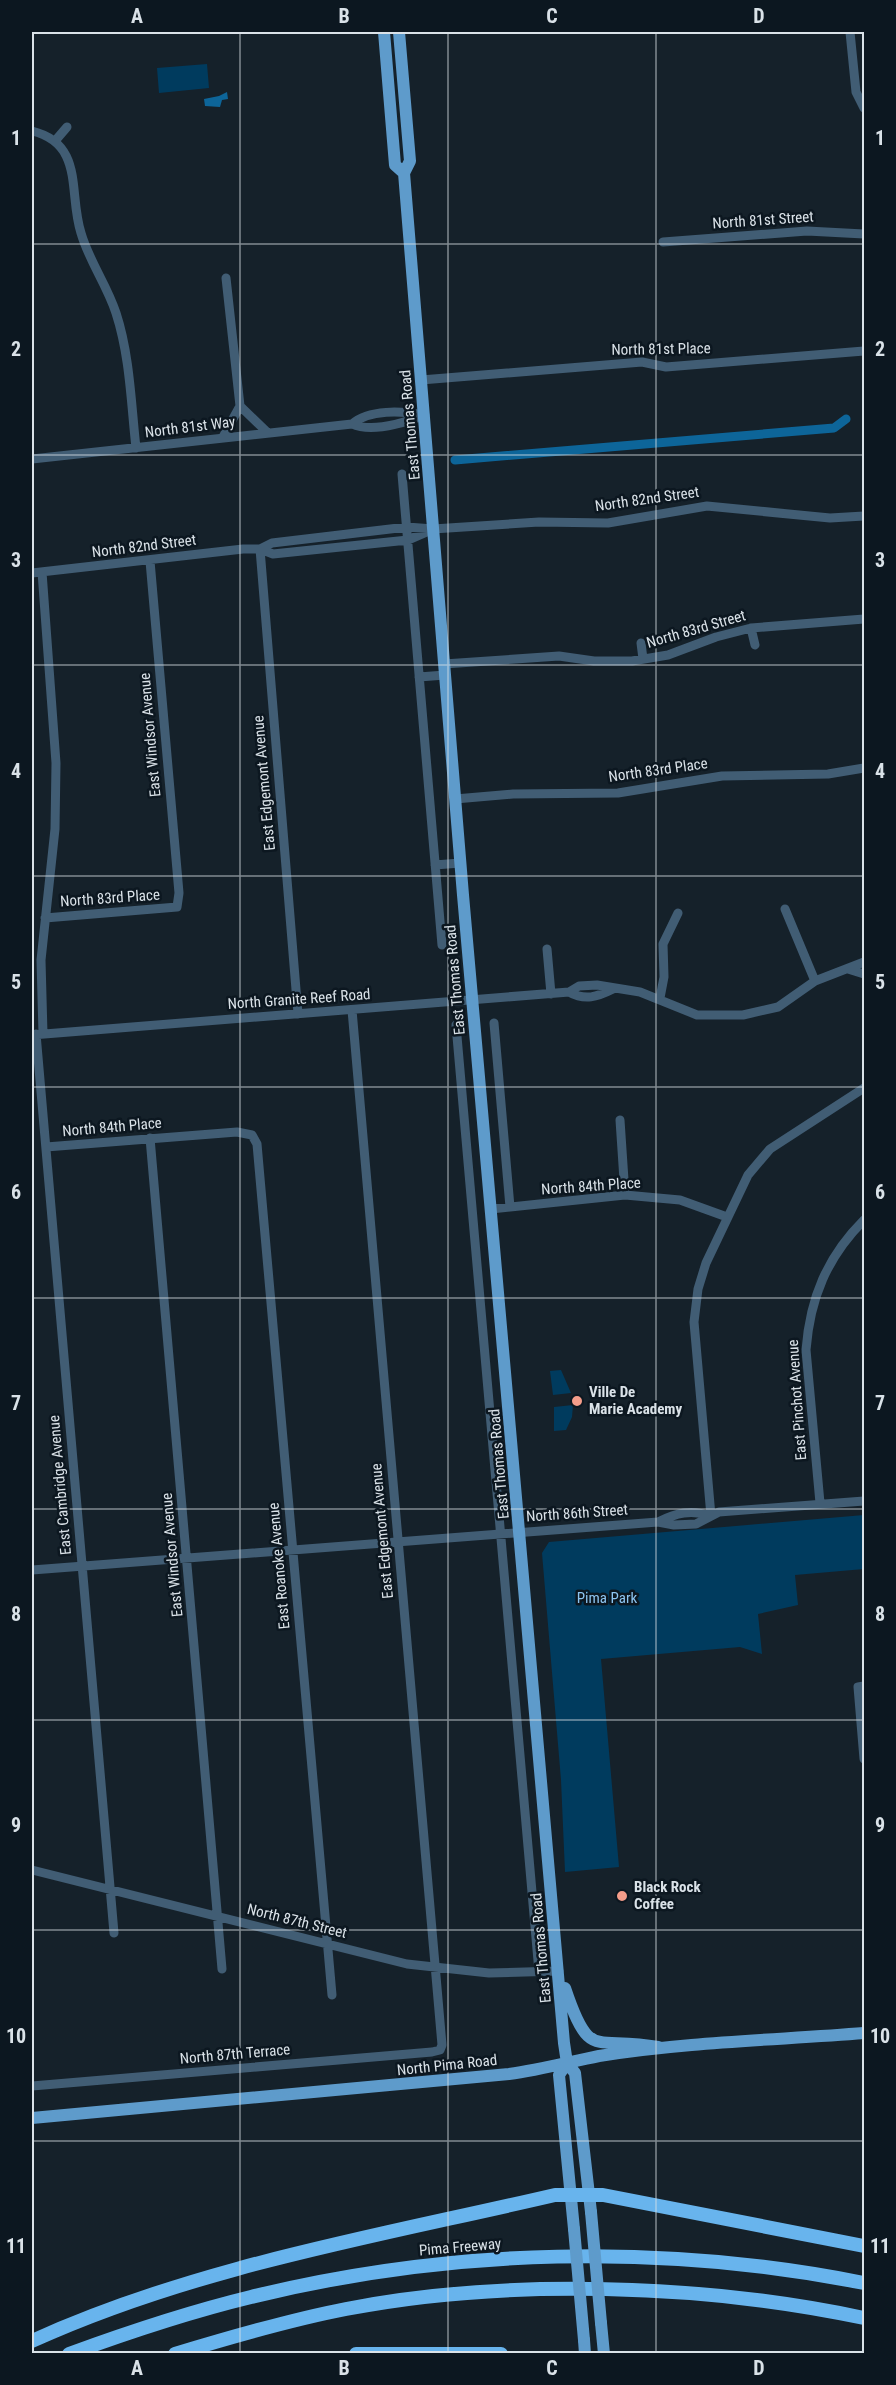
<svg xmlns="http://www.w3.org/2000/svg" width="896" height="2385" viewBox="0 0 896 2385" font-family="'Roboto Condensed',sans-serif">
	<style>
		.green { fill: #003b5e }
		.water { fill: #0d6599 }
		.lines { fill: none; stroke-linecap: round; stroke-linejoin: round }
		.canal { stroke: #0d6599; stroke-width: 9 }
		.minor { stroke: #415d74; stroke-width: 9 }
		.major { stroke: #5e9bcb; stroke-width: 12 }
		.highway { stroke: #68b4ed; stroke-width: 14 }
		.major-bridge { stroke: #5e9bcb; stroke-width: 12 }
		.grid { fill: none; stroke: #dae2e8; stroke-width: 1.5; stroke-opacity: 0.55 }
		.poi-dot { fill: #f49d8a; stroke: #0c1720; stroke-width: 2 }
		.labels { text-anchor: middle; stroke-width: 5; stroke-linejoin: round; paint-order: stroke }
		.street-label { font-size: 15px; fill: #dae2e8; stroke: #0c1720 }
		.poi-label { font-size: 15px; font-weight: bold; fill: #dae2e8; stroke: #0c1720; text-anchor: start }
		.park-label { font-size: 15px; fill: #8dc5f1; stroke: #0c1720 }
		.neatline { fill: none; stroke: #dae2e8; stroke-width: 2 }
		.grid-label { font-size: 20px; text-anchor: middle; font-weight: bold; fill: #dae2e8 }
	</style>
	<rect width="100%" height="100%" fill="#15212a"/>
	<path class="green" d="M207,64L209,88L159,93L157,68Z
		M561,1370L571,1393L553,1395L550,1371Z
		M573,1405L572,1417L566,1430L554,1431V1407Z
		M864,1515V1569L795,1575L798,1605L758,1614L762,1654L740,1647L601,1659L619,1867L565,1872L561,1780L542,1553L549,1542Z"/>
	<path class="water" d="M227,92L228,99L222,100L220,107L205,106L204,99L219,96Z"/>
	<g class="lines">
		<path class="canal" d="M455,460L834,428L846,419"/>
		<path class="minor" d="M850,32L856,92L864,108
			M32,131C85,144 68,193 81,233C89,261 107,285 116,313C130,356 131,403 136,448
			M55,141L67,127
			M663,242L807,231L864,234
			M421,380L642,362L666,367L864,351
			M240,406L268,433
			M352,424C369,409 402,411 424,415
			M223,437L240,406L226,278
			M32,459L352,424C372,433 404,423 425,415
			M402,474L442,945
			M260,549L272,543L407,527L433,529L539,522L608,523L707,506L830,518L864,516
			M260,549L298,1014
			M42,572L56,763L55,829L41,960L43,1034
			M32,573L243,549H260L273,554L408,540L431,530
			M751,628L755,645
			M641,643L643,659
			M444,664L559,656L594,661H632L668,655L716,637L751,628L864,619
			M419,677L445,675
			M455,799L513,794L618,793L722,776L828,774L864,768
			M435,865L460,863
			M785,909L815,981
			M45,918L177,907L179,893L150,561
			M547,949L551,994
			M848,969L864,974
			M569,992C585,1001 597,997 613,989
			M660,998L664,977L663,944L678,913
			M494,1023L510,1207
			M456,1025L539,1972
			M36,1034L114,1933
			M32,1035L569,992L579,986L597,985L640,992L697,1015H743L778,1007L815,981L864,962
			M620,1120L625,1195
			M150,1138L222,1969
			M46,1147L237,1132L252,1135L257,1144L332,1995
			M491,1209L625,1195L680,1200L727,1217
			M820,1503L806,1350C810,1298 827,1257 864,1220
			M711,1516L694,1322L698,1289L706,1263L748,1175L770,1149L864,1088
			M658,1522C676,1513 691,1509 711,1516
			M32,1570L658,1522L674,1525L696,1524L719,1512L864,1501
			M864,1686L858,1687L864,1759
			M32,1870L407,1964L489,1973L559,1971
			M32,2086L432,2052L440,2050L442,2045L352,1010"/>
		<path class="major" d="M384,32L395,165L404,173
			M399,32L410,161L404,173L463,895L564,2043L567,2063L575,2073L591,2212
			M565,1988C590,2063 594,2035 658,2047
			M567,2063L559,2075L574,2229
			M32,2118L509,2074C540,2070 569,2062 599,2056C686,2042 777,2040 864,2033
			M601,2323L604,2354
			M584,2340L585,2354"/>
		<path class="highway" d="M32,2341C197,2266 379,2236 555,2195H603L864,2246
			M69,2354C129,2332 189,2312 251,2297C450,2248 664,2243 864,2283
			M175,2354C231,2337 289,2320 346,2309C506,2278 705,2284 864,2318
			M356,2354H501"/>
		<path class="major-bridge" d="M591,2212L601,2323
			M574,2229L584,2340"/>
	</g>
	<path class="grid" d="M240,32V2354M448,32V2354M656,32V2354M32,244H864M32,455H864M32,665H864M32,876H864M32,1087H864M32,1298H864M32,1509H864M32,1720H864M32,1930H864M32,2141H864"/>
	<g class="poi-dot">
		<circle cx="577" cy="1401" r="6"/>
		<circle cx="622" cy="1896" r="6"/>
	</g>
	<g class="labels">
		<g class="street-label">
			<text transform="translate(763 220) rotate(-4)" y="5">North 81st Street</text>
			<text transform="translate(661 349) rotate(-1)" y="5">North 81st Place</text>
			<text transform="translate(410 425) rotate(-95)" y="5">East Thomas Road</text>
			<text transform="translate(190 427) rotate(-7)" y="5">North 81st Way</text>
			<text transform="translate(647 499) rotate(-8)" y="5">North 82nd Street</text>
			<text transform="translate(144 546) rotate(-7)" y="5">North 82nd Street</text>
			<text transform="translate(696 629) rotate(-16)" y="5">North 83rd Street</text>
			<text transform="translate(150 735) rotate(-95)" y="5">East Windsor Avenue</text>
			<text transform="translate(658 770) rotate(-8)" y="5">North 83rd Place</text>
			<text transform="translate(264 783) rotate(-95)" y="5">East Edgemont Avenue</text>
			<text transform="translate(110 898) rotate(-4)" y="5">North 83rd Place</text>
			<text transform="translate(455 980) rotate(-95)" y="5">East Thomas Road</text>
			<text transform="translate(299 999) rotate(-4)" y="5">North Granite Reef Road</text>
			<text transform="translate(112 1127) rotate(-5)" y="5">North 84th Place</text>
			<text transform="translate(591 1186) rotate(-4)" y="5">North 84th Place</text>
			<text transform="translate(797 1400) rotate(-94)" y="5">East Pinchot Avenue</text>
			<text transform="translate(499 1464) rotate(-95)" y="5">East Thomas Road</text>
			<text transform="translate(60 1485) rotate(-95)" y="5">East Cambridge Avenue</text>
			<text transform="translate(577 1513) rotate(-4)" y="5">North 86th Street</text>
			<text transform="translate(382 1531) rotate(-95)" y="5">East Edgemont Avenue</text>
			<text transform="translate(172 1555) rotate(-95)" y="5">East Windsor Avenue</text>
			<text transform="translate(279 1566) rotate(-95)" y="5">East Roanoke Avenue</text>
			<text transform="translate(297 1921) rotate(14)" y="5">North 87th Street</text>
			<text transform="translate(541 1948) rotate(-95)" y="5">East Thomas Road</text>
			<text transform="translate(235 2054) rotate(-5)" y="5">North 87th Terrace</text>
			<text transform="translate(447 2065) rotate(-6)" y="5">North Pima Road</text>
			<text transform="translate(460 2247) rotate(-5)" y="5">Pima Freeway</text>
		</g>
		<g class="poi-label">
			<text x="589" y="1397">Ville De<tspan x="589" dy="17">Marie Academy</tspan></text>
			<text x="634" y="1892">Black Rock<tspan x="634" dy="17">Coffee</tspan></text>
		</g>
		<g class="park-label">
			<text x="607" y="1603">Pima Park</text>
		</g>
	</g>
	<rect width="896" height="2385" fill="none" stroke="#0c1720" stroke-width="66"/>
	<rect x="33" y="33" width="830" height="2319" class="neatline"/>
	<g class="grid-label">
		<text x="137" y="23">A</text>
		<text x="344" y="23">B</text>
		<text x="552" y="23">C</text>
		<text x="759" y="23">D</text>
		<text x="16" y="145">1</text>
		<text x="880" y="145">1</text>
		<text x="16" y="356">2</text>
		<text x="880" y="356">2</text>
		<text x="16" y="567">3</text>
		<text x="880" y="567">3</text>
		<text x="16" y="778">4</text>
		<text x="880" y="778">4</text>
		<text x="16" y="989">5</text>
		<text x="880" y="989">5</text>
		<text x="16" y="1199">6</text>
		<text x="880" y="1199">6</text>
		<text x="16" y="1410">7</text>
		<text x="880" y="1410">7</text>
		<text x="16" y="1621">8</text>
		<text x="880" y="1621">8</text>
		<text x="16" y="1832">9</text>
		<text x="880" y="1832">9</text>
		<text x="16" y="2043">10</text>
		<text x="880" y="2043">10</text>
		<text x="16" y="2253">11</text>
		<text x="880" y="2253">11</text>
		<text x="137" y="2375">A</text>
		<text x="344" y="2375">B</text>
		<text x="552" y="2375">C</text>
		<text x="759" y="2375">D</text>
	</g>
</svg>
